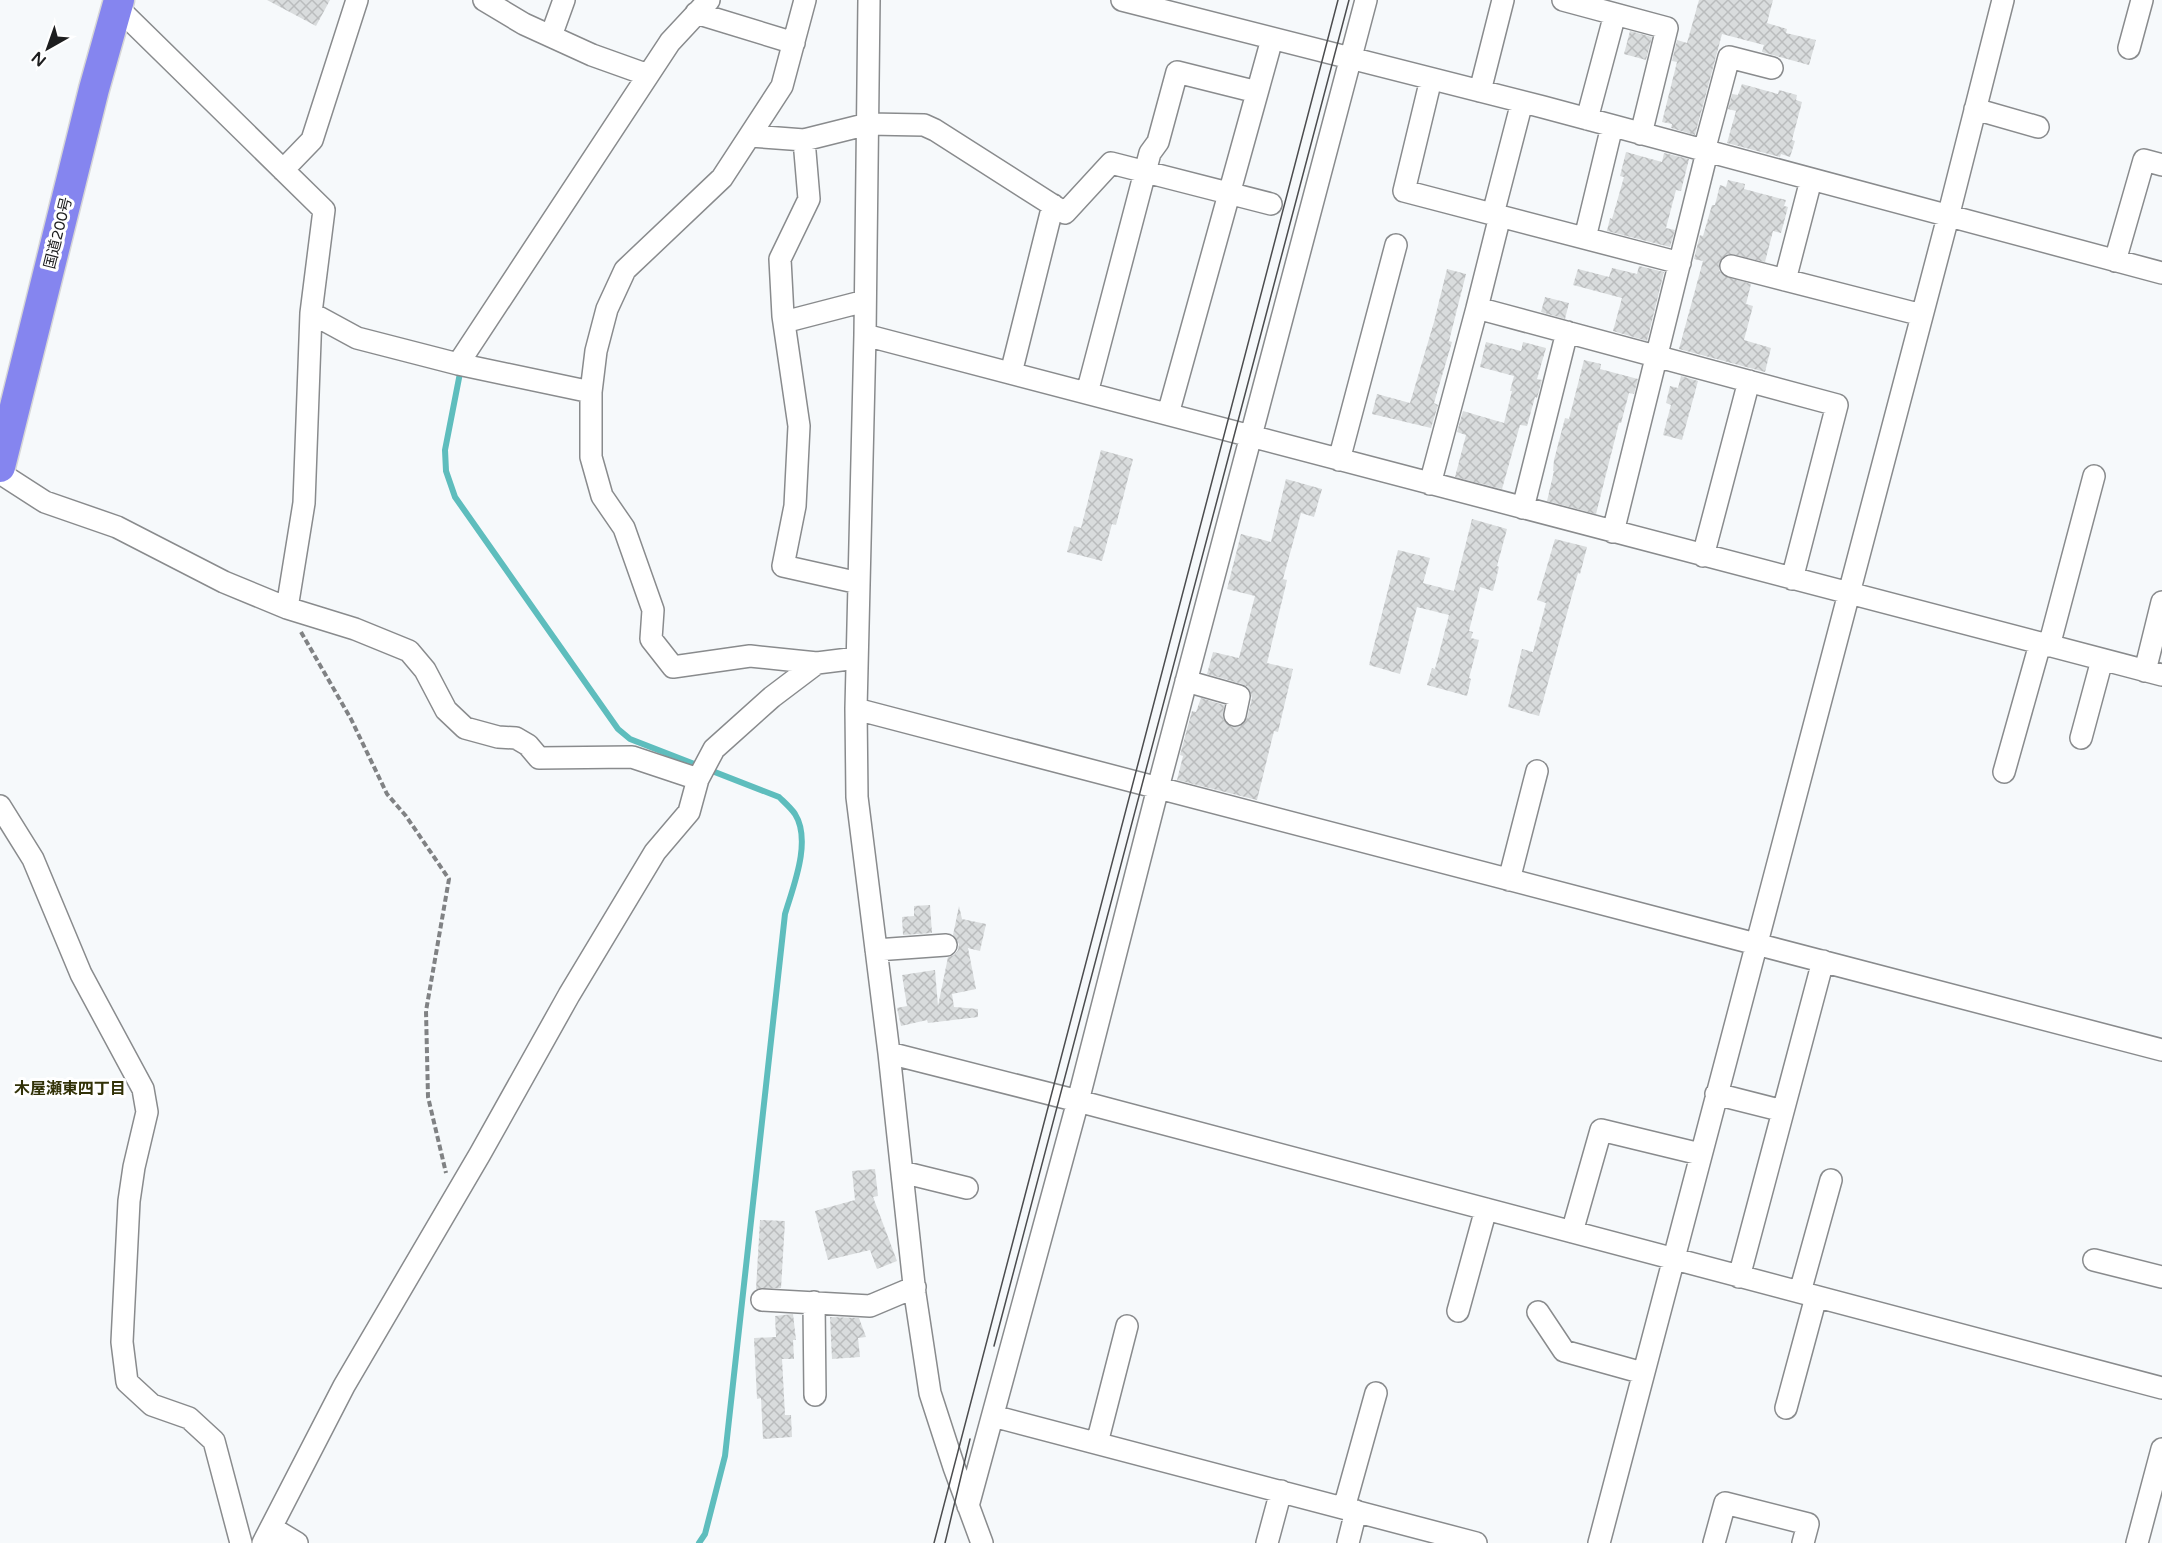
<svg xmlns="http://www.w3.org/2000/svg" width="2162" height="1543" viewBox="0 0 2162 1543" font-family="'Varela Round','Noto Sans JP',sans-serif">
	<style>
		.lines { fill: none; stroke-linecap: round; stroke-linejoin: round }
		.stream { stroke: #5ebdbd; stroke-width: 6 }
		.building { fill: url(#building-cross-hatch) }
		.minor-casing { stroke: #898b8d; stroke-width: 24 }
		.highway-casing { stroke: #d6d6d7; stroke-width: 33 }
		.path { stroke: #808284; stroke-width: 4; stroke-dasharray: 6 3; stroke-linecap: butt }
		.minor { stroke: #fff; stroke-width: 21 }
		.highway { stroke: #8585ef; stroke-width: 30 }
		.tram { stroke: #4b4c4e; stroke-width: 1.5 }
		.labels { text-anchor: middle; stroke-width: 6; stroke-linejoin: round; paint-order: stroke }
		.street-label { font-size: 15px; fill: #1d1e1f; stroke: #fff }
		.neighbourhood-label { font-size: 16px; font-weight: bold; fill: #313107; stroke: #fff }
	</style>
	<defs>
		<pattern id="building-cross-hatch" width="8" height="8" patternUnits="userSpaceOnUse" patternTransform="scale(1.5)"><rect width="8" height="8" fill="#d9dcdd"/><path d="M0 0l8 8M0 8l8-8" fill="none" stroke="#babcbd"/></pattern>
	</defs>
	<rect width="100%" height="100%" fill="#f6f9fb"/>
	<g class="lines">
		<path class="stream" d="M460,373L445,450L446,471L455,497L618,729L630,739L779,797C784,802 791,808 795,814C812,841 793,887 785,914L725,1456L705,1534L699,1543"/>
	</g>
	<path class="building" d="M267,0H330L316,26Z
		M1699,0H1773L1767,23L1787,29L1786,33L1816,40L1809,65L1762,52L1764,45L1722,34L1695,135L1671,128L1672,124L1662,122L1677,62L1672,61L1677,40L1687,43Z
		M1630,31L1652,37L1646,60L1624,54Z
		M1742,84L1778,94L1779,90L1797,95L1796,100L1802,102L1792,140L1795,141L1790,157L1781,154L1780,157L1727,143L1736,111L1728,109L1732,94L1738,95Z
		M1626,152L1662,162L1664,153L1689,159L1681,191L1676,190L1666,228L1675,230L1670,247L1607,231L1610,218L1612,219L1624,177L1620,176Z
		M1728,180L1745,184L1744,189L1786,200L1784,206L1788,207L1781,233L1773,231L1765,262L1728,254L1722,258L1719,263V270L1723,275L1751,284L1746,304L1753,306L1744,340L1771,348L1765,372L1679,349L1703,261L1694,259L1700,235L1703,236L1712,205H1715L1720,185L1726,187Z
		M1639,266L1664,272L1647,341L1613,331L1622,298L1573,285L1578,269L1609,277L1612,268L1637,274Z
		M1447,269L1466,274L1449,341L1452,342L1434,403L1438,405L1431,428L1372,414L1377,394L1410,403L1434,322Z
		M1545,297L1569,303L1565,319L1541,312Z
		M1486,342L1521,351L1523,342L1546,348L1537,379L1542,380L1537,398L1535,397L1527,426L1520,425L1502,489L1455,477L1466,435L1457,432L1463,411L1504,423L1512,391H1510L1514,376L1480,367Z
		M1584,360L1601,364L1600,369L1638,379L1634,394L1629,393L1621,423H1619L1596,514L1547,501L1554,471H1553L1554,460L1565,418L1569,419Z
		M1681,376L1698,381L1682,440L1663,435L1671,405L1666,403L1670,386L1678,388Z
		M1101,450L1133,459L1116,525L1112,524L1102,561L1067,552L1074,526L1081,528Z
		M1286,479L1322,489L1314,517L1301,513L1283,579L1287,580L1267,663L1293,669L1278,732L1274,731L1257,800L1177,780L1183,756L1180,755L1192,711L1196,712L1201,698L1224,705L1223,719L1232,727H1239L1247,718L1252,698L1248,687L1242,684L1207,674L1213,652L1239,658L1255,596L1227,589L1241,534L1271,542Z
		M1472,519L1507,529L1497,566L1499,567L1493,591L1480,587L1469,631L1473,632L1471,638L1479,640L1469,678L1471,679L1467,696L1427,685L1432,668L1435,669L1449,615L1417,607L1400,674L1369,665L1398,550L1430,558L1423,583L1454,591Z
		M1555,539L1587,547L1580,574L1578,573L1539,716L1508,707L1522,649L1533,652L1546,603L1537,600Z
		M930,905L932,933L903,935L902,917L914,916V906Z
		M959,906L962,919L986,924L980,951L968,948L976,989L952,994L954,1007L978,1009V1017L928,1023L927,1020L901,1026L897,1008L907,1006L902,975L935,970L938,1006L948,957L954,955L958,950L959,944L953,935Z
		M875,1169L878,1196L873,1197L897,1261L877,1269L870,1250L828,1260L815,1211L855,1200L852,1171Z
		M760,1220L785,1221L781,1288L756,1289Z
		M793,1314L796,1340H793L794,1359H782L785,1415H791L792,1437L763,1439L761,1398L757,1399L754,1338L776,1337L775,1316Z
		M830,1317L859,1318L866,1337L858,1338L860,1357L832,1359Z"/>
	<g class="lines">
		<defs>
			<path id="minor" d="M484,0L524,24L592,55L648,75
				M805,0L782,86L722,178L625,270L607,309L596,351L591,392V457L602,496L624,528L653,610L651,639L673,667L750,656L817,663L857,658
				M869,0L865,335L856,709L857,797L889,1053L915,1294L930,1393L954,1467L982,1543
				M1122,0L1543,107L2162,273
				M1563,0L1667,28L1641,134
				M117,7L324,210L311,313L304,503L287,608
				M696,13L794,43
				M551,36L564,0
				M2129,48L2142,0
				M1431,79L1404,191L1680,263
				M1480,91L1503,0
				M1975,109L2038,127
				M1587,119L1615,14
				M750,136L804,140L868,124L924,125L935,130L1065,213L1111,163L1271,204
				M804,140L809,199L780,259L783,316L799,426L795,506L783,566L859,583
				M1704,151L1729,57L1772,68
				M283,170L312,140L357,0
				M1493,214L1522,102
				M1585,238L1612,126
				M2115,261L2144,160L2162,165
				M1731,266L1922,315
				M1785,280L1811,180
				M1477,308L1500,216
				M311,313L357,338L458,364
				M784,322L865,301
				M865,335L2162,675
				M1011,373L1053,205
				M591,392L458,364L670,42L709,0
				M1087,393L1150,153L1158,142L1177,72L1257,92
				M1168,414L1272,39
				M1339,460L1396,245
				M0,473L45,502L117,527L224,582L287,608L355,629L409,651L425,670L446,710L465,728L498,737L516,738L528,745L539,758L632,757L698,779
				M1430,484L1477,308L1837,405L1792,579
				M1523,508L1567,332
				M1613,532L1707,152
				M1703,556L1749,381
				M2049,646L2094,476
				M2145,671L2162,602
				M1186,681L1239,696L1235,715
				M856,709L2162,1050
				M2081,738L2102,660
				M2004,772L2040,644
				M0,806L33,859L81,974L143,1089L147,1112L134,1167L129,1201L122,1342L127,1382L152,1405L189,1418L214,1441L241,1543
				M1509,880L1537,771
				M876,950L946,945
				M889,1053L1078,1101L2162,1388
				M1716,1094L1783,1111
				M902,1172L967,1188
				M1572,1232L1601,1130L1700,1154
				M2094,1260L2162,1277
				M1739,1277L1823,961
				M1800,1292L1831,1180
				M762,1300L870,1306L915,1287
				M814,1302L815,1395
				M1458,1311L1486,1209
				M1538,1312L1564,1351L1643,1373
				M1786,1408L1816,1297
				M993,1416L1476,1543
				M1097,1443L1127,1326
				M968,1506L1078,1101L1158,788L1366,0
				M1344,1508L1376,1393
				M272,1528L297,1543
				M263,1543L344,1386L480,1154L569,995L655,852L689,812L698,779L714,749L772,697L817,663
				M1267,1543L1281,1491
				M1348,1543L1356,1511
				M1599,1543L1948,217L2003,0
				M1714,1543L1725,1503L1808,1524L1803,1543
				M2137,1543L2162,1449"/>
			<path id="highway" d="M0,467L94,89L119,0"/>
		</defs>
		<use href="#minor" class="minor-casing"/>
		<use href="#highway" class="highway-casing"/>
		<path class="path" d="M301,632L351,719L387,794L406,816L449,879L426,1011L428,1097L446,1173"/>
		<use href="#minor" class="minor"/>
		<use href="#highway" class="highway"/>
		<path class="tram" d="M994,1346L1349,0
			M934,1543L1338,0
			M945,1543L970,1439"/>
	</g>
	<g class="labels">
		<g class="street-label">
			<text transform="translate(58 233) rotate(-76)" y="5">国道200号</text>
		</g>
		<g class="neighbourhood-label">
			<text x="70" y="1094">木屋瀬東四丁目</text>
		</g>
	</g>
	<g transform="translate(48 48) rotate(220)" stroke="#ffffff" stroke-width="4.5" paint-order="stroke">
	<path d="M0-4.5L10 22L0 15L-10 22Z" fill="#1d1e1f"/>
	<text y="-9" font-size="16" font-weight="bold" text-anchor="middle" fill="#1d1e1f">N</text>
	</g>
</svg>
